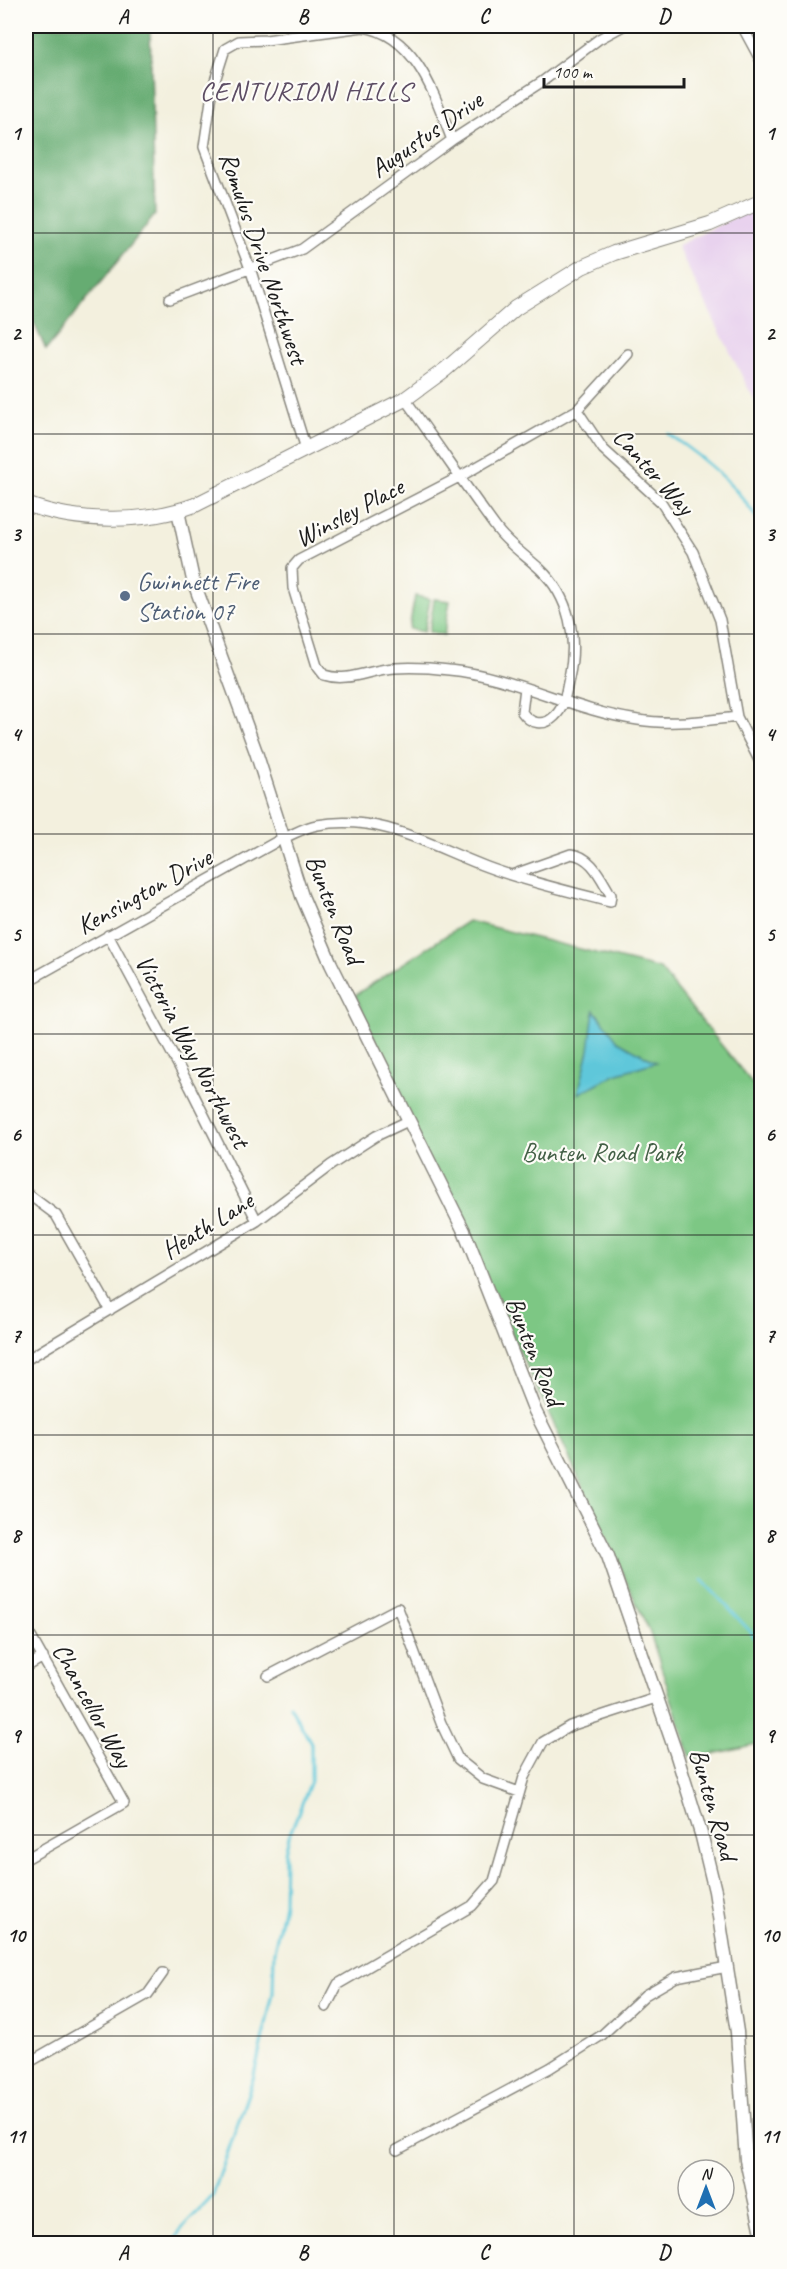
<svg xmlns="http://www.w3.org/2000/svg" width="787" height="2269" viewBox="0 0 787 2269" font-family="Caveat,sans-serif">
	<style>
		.built { fill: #e8d2ee }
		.green { fill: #7dc784; stroke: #4c7250; stroke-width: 1.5 }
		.forest { fill: #66ac72; stroke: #416447; stroke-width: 1.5 }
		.water { fill: #5ec7da; stroke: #3d727b; stroke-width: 1.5 }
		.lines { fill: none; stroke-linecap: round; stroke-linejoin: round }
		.stream { stroke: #5ec7da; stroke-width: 3 }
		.minor-casing { stroke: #88867d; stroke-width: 12 }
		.tertiary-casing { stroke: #88867d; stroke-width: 15 }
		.secondary-casing { stroke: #88867d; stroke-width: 16 }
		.minor { stroke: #fff; stroke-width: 9 }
		.tertiary { stroke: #fff; stroke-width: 12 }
		.secondary { stroke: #fff; stroke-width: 14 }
		.grid { fill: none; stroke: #1c1c1c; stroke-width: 1.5; stroke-opacity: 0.55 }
		.service-dot { fill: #5c6f8a; stroke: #fdfcf7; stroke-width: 2 }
		.labels { text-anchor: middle; stroke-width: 4.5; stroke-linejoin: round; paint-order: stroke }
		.street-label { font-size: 26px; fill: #1c1c1c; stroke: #fdfcf7 }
		.service-label { font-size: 26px; fill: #4e5e75; stroke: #fdfcf7; text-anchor: start }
		.park-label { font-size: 26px; fill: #436046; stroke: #fdfcf7 }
		.neighbourhood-label { font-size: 27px; letter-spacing: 1.5px; fill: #5d4d64; stroke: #fdfcf7 }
		.neatline { fill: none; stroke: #1c1c1c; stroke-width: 2 }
		.grid-label { font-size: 20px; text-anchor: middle; font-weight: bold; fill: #1c1c1c }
	</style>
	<rect width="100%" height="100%" fill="#fdfcf7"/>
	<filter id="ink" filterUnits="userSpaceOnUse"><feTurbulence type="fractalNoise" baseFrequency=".0167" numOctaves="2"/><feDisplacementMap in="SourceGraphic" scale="12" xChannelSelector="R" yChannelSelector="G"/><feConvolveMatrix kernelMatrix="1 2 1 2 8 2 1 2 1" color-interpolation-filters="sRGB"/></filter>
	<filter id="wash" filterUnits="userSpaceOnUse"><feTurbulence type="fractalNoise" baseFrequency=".008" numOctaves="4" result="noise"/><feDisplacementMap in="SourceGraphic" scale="24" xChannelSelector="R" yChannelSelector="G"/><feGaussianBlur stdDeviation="1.35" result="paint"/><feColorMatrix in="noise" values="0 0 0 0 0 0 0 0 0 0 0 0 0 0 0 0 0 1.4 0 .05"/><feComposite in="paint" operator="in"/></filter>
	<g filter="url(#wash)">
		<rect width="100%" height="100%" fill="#f3f0de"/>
		<path class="built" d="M761,204V414L677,246Z"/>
		<path class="green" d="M415,596L430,599L424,632L409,629Z
			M434,599L450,601L444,635L429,632Z
			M468,921L660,969L761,1094V1743L691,1759L650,1633L534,1381L436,1179L355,995Z"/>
		<path class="forest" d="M26,26H150L155,215L46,350L26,305Z"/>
		<path class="water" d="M594,1010L618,1041L656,1062L615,1074L578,1094L589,1050Z"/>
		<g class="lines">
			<path class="stream" d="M668,434C705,458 740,487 762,527
				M702,1580L750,1631L762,1649
				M174,2244C179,2224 202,2211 213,2195L253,2079L266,2024L273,1993L274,1951L284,1904L285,1853L289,1836L311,1781V1743L290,1706"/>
		</g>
	</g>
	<g filter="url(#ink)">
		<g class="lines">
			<defs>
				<path id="minor" d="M742,26L762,63
					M170,299L302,249L452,140L543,81L599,39L623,26
					M628,354L577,410L461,476L299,560L292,568L293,588L317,666L324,675C348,683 370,669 395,668C412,667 432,668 449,670C514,676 573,711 638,720C671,725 704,721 737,717
					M405,399C436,442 465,486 497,529C509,545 526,556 540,569C570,597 578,639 569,678C566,690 565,707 555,716C544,727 530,724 522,712L525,688
					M577,410L603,449L661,502L693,552L720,620L737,717L762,766
					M306,449L251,271L204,147L213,87L225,49L239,41L266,40L363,27C417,35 435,97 452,140
					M108,935L190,1087L257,1221
					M26,982L283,838C294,834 305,827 317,825C380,813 431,846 487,867C527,882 569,891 610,902L611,895C601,879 592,856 571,854L512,875
					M28,1194L56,1215L110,1310
					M26,1360L257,1221L331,1165L376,1136L408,1121
					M26,1628L124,1803L26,1859
					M26,1667L43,1657
					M268,1676L398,1608L441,1723L458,1759L483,1779L519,1792
					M326,2007L338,1984L472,1906L494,1881L524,1777L543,1742L570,1726L656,1698
					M26,2064L148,1994L163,1973
					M397,2150L550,2068L602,2035L645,1995L676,1977L727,1967"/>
				<path id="tertiary" d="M178,511L193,580L256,752L302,896L331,964L464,1231L535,1411L608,1556L676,1753L702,1837L715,1891L737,2032L746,2160L762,2233"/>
				<path id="secondary" d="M26,504C77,523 144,524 195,505L405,399L446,369L516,308L582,267L614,253L710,224L762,201"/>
			</defs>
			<use href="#minor" class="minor-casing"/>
			<use href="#tertiary" class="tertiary-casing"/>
			<use href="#secondary" class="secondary-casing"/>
			<use href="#minor" class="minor"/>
			<use href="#tertiary" class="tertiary"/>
			<use href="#secondary" class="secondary"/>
		</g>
	</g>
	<path class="grid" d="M213,26V2244M394,26V2244M574,26V2244M26,233H762M26,434H762M26,634H762M26,834H762M26,1034H762M26,1235H762M26,1435H762M26,1635H762M26,1835H762M26,2036H762"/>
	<circle class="service-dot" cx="125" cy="596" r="6"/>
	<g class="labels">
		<g class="street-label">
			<text transform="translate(426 134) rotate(-35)" y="9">Augustus Drive</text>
			<text transform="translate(264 258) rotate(71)" y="9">Romulus Drive Northwest</text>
			<text transform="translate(654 471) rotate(48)" y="9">Canter Way</text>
			<text transform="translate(349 512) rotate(-28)" y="9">Winsley Place</text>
			<text transform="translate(144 891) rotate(-29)" y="9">Kensington Drive</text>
			<text transform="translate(335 909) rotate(68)" y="9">Bunten Road</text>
			<text transform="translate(193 1051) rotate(62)" y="9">Victoria Way Northwest</text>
			<text transform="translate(207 1225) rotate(-32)" y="9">Heath Lane</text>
			<text transform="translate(535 1351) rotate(68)" y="9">Bunten Road</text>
			<text transform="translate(93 1705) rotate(61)" y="9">Chancellor Way</text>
			<text transform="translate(714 1804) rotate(74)" y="9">Bunten Road</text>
		</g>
		<g class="service-label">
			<text x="137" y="590">Gwinnett Fire<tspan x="137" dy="30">Station 07</tspan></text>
		</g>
		<g class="park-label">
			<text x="602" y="1161">Bunten Road Park</text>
		</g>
		<g class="neighbourhood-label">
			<text x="306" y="100">CENTURION HILLS</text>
		</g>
	</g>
	<rect width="787" height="2269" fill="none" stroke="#fdfcf7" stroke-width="66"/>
	<g transform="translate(706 2188)"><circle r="28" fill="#fdfcf7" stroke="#a3a29f" stroke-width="1.5"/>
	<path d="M0-4.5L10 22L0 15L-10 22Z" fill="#1f6fb2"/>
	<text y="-9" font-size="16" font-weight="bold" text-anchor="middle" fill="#1c1c1c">N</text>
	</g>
	<path d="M544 78v9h140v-9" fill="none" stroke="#1c1c1c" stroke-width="3"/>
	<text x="553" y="78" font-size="18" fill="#1c1c1c" stroke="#fdfcf7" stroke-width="4.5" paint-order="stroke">100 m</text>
	<rect x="33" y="33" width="721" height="2203" class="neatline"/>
	<g class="grid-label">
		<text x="123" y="23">A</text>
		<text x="303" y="23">B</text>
		<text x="484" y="23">C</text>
		<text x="664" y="23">D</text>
		<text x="16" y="140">1</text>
		<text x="770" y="140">1</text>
		<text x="16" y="340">2</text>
		<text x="770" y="340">2</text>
		<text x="16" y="541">3</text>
		<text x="770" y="541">3</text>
		<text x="16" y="741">4</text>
		<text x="770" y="741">4</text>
		<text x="16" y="941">5</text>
		<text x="770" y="941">5</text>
		<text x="16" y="1141">6</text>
		<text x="770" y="1141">6</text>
		<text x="16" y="1342">7</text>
		<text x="770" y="1342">7</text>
		<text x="16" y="1542">8</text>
		<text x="770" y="1542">8</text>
		<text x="16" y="1742">9</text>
		<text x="770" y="1742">9</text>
		<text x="16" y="1942">10</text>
		<text x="770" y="1942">10</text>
		<text x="16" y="2143">11</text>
		<text x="770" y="2143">11</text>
		<text x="123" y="2259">A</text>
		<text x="303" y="2259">B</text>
		<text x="484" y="2259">C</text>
		<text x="664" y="2259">D</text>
	</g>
</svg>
